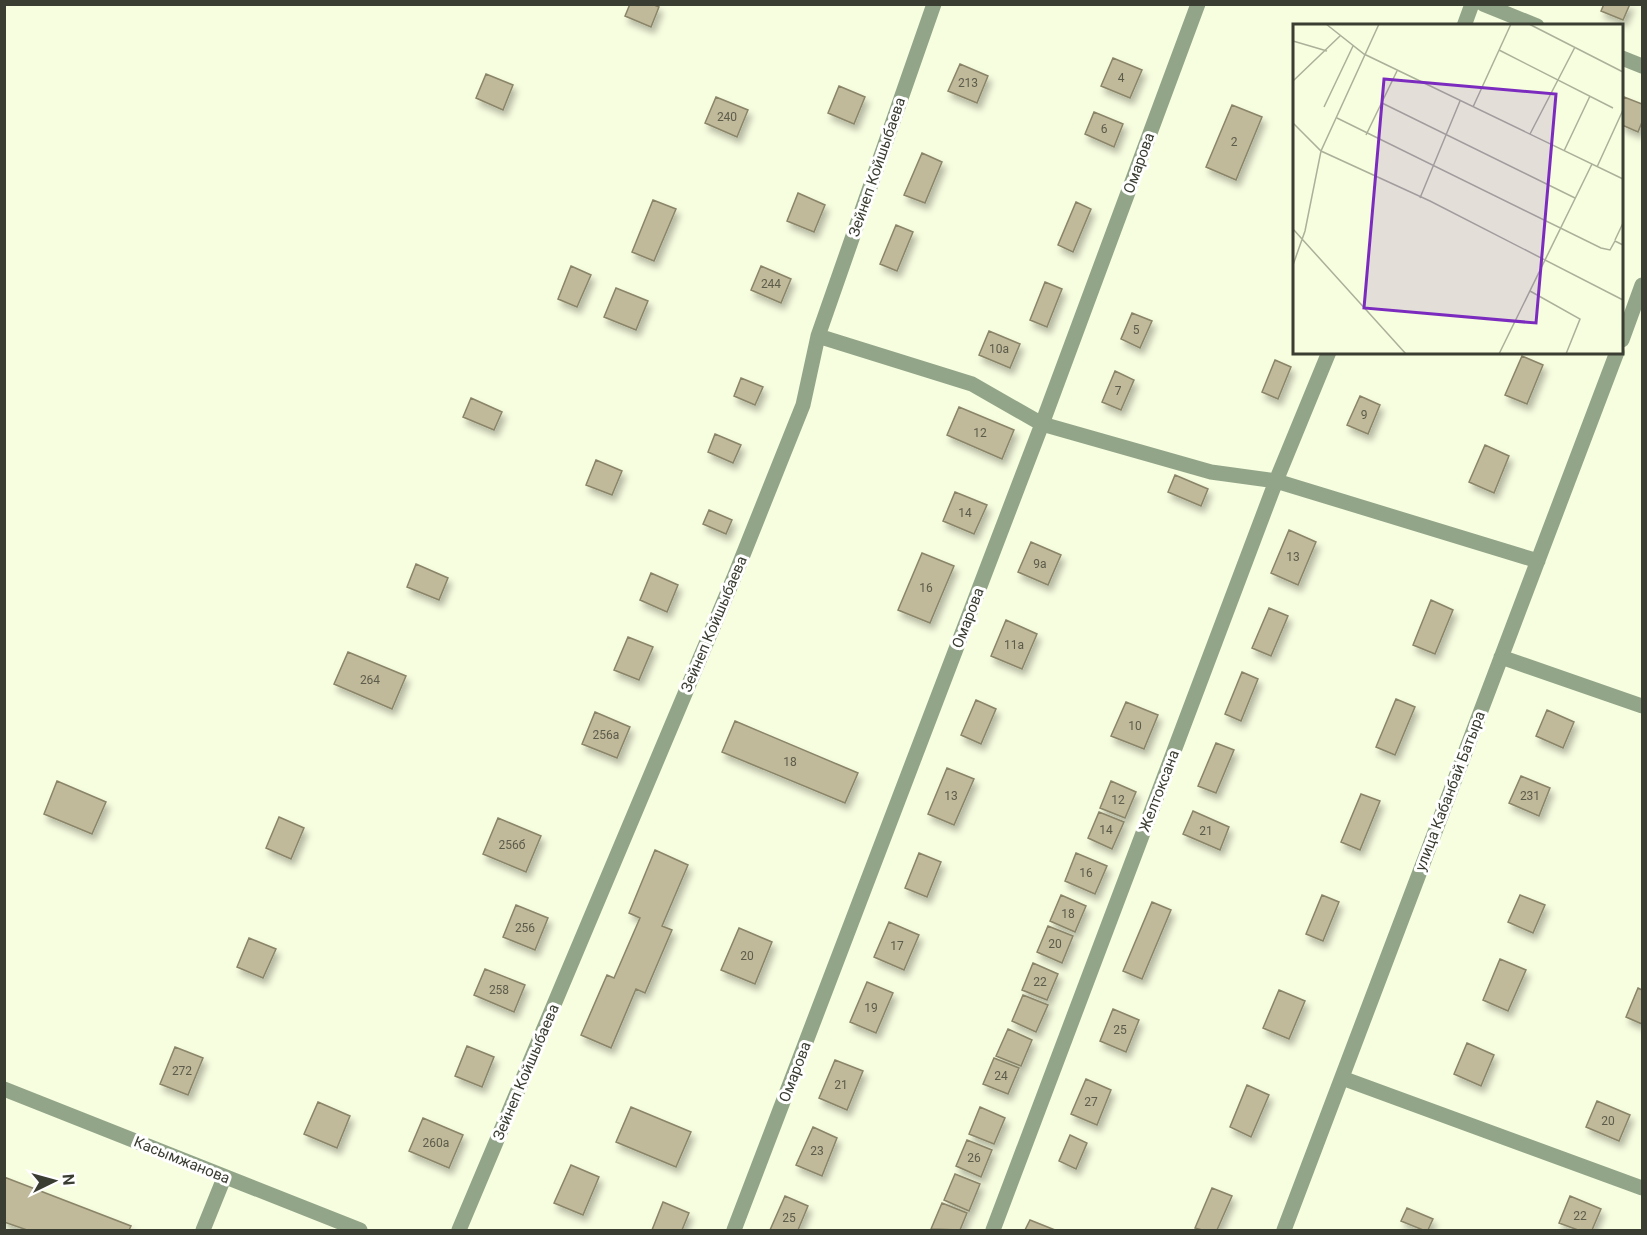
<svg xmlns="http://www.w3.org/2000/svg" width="1647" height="1235" viewBox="0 0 1647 1235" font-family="Roboto,sans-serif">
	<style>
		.building { fill: #c0b99a; stroke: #8a8569; stroke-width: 1.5; filter: url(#shadow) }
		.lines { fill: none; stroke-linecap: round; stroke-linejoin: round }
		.minor { stroke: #92a589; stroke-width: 15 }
		.labels { text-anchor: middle; stroke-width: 6; stroke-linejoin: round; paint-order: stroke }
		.number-label { font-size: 12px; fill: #5c5c4b }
		.street-label { font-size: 15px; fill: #3a3d31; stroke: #fff }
		.inset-road { fill: none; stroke: #abb099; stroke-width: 1.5 }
		.view { fill: #7b2cbf; fill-opacity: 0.15; stroke: #7b2cbf; stroke-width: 3 }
		.inset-edge { fill: none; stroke: #3a3d31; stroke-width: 3 }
	</style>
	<defs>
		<filter id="shadow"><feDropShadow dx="3.5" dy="6" stdDeviation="3" flood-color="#0004"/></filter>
	</defs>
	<rect width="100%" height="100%" fill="#f7fddf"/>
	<path class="building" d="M630,4H652L659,7L651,27L625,16Z
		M1604,4H1630L1623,20L1601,11Z
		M1113,58L1142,70L1130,98L1101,86Z
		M960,64L988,76L977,103L948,91Z
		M486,74L513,85L503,110L476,98Z
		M839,86L865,97L854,124L828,113Z
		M716,97L748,110L737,137L705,123Z
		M1624,97L1642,104V122L1638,132L1622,125V103Z
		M1232,105L1262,117L1236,180L1206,167Z
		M1094,112L1123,124L1114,147L1085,134Z
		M922,153L942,162L925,203L904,195Z
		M798,193L825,205L814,232L787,221Z
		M653,200L676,209L654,261L632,252Z
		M1076,202L1091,209L1073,252L1058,245Z
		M896,225L913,232L897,271L880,264Z
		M571,266L591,275L577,307L558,299Z
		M761,266L791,279L781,303L751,290Z
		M1045,282L1062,289L1047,327L1030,320Z
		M616,288L648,301L636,330L604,317Z
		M1132,313L1152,321L1140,348L1121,339Z
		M989,331L1020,344L1010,368L979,355Z
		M1522,356L1543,365L1527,404L1505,395Z
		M1275,360L1291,367L1278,399L1262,392Z
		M1115,371L1134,380L1121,410L1102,402Z
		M741,378L763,387L755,405L734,396Z
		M1360,396L1380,405L1368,434L1347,425Z
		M471,398L502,412L494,430L463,417Z
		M959,407L1014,430L1002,459L947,435Z
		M715,434L741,445L733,463L708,452Z
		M1485,445L1509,456L1494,493L1469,482Z
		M596,460L622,471L612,495L586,485Z
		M1175,475L1208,489L1201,506L1168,492Z
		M955,492L987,505L974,534L943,521Z
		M709,510L732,520L726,534L703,524Z
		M1289,530L1316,542L1298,585L1271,573Z
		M1031,542L1061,555L1048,585L1018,572Z
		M922,553L954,566L930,623L898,610Z
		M416,564L448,578L439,600L407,587Z
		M651,573L678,585L667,612L640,600Z
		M1431,600L1453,610L1435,654L1413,645Z
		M1269,608L1288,616L1271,656L1252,648Z
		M1006,620L1037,634L1022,669L991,656Z
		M628,637L653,647L639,680L614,670Z
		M348,652L406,676L392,709L334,684Z
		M1242,672L1258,679L1241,721L1225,714Z
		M1396,699L1415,707L1395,755L1376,747Z
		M976,700L996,709L981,744L961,735Z
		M1126,702L1158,715L1144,749L1111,736Z
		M1547,710L1574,722L1563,748L1536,736Z
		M595,712L630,727L617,758L582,744Z
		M735,721L858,773L845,803L722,752Z
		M1216,743L1234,750L1216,793L1198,786Z
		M947,768L974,779L954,825L928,814Z
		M1521,776L1550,788L1539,816L1509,803Z
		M57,781L106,802L92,834L44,814Z
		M1111,781L1136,792L1125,818L1100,808Z
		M1361,794L1380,801L1360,850L1341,842Z
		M1193,811L1229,827L1220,850L1183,834Z
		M1099,812L1124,822L1112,849L1088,838Z
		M279,817L304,828L291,859L266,848Z
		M498,818L541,836L526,872L483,854Z
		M655,850L688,865L662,926L672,930L645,993L636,989L611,1048L581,1035L607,975L614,978L640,918L629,913Z
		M919,853L941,862L927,897L905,888Z
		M1076,853L1107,866L1095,894L1065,881Z
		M1061,895L1086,906L1075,932L1050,921Z
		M1322,895L1339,902L1323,941L1306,934Z
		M1520,895L1545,905L1533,933L1508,922Z
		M1152,902L1171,910L1142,979L1123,971Z
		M516,905L548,918L535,950L503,937Z
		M889,922L919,935L904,970L874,957Z
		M1048,926L1073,936L1062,963L1037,952Z
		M739,928L772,942L755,984L721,970Z
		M249,938L276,949L263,978L237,967Z
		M1500,959L1526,970L1508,1011L1483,1000Z
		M1033,963L1058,974L1047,1000L1022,990Z
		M485,969L525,985L514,1012L474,995Z
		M867,982L893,993L876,1033L850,1022Z
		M1638,988L1642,990V1024L1626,1017Z
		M1279,990L1305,1001L1289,1039L1263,1028Z
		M1023,995L1048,1005L1036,1032L1012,1021Z
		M1113,1009L1139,1020L1126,1052L1100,1041Z
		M1008,1029L1032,1040L1021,1066L996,1056Z
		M1467,1043L1494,1055L1481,1086L1454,1074Z
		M467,1046L494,1057L482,1087L455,1076Z
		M175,1047L203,1058L188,1095L160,1084Z
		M994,1058L1019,1068L1008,1094L983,1084Z
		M835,1060L863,1071L847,1110L819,1098Z
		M1086,1079L1111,1090L1097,1125L1071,1114Z
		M1247,1085L1269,1095L1251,1137L1230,1127Z
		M1597,1101L1630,1115L1619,1141L1586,1127Z
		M318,1102L350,1116L337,1148L304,1134Z
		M631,1107L691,1132L676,1167L616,1142Z
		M980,1107L1005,1118L994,1144L969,1134Z
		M423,1118L463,1135L449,1168L409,1151Z
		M813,1127L837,1138L822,1176L796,1165Z
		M1070,1135L1087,1143L1076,1169L1059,1161Z
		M967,1140L992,1150L981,1177L956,1166Z
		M571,1165L599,1177L583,1215L554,1203Z
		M955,1174L980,1184L969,1211L944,1200Z
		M4,1177L131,1226L129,1230H27L4,1222Z
		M1212,1188L1232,1196L1217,1230H1202L1195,1228Z
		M785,1196L808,1206L798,1230H770Z
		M1570,1196L1601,1209L1592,1230H1578L1559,1223Z
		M663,1202L689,1213L682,1230H652Z
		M942,1203L967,1213L960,1230L931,1229Z
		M1407,1208L1433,1219L1428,1230H1423L1401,1221Z
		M1030,1220L1055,1230H1025Z"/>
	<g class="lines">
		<path class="minor" d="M1483,4L1537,26
			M1464,26L1472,4
			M1622,58L1642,66
			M818,336L972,384L1042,424L1211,472L1276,481L1538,561
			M1622,340L1642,285
			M1501,657L1642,706
			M1342,1078L1642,1188
			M4,1089L360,1230
			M203,1230L224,1178
			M459,1230L735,575L803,405L818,336L934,4
			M734,1230L1042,424L1198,4
			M993,1230L1276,481L1329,352
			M1284,1230L1617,352"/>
	</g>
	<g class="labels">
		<g class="number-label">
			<text x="1121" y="82">4</text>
			<text x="968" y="87">213</text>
			<text x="727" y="121">240</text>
			<text x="1104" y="133">6</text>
			<text x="1234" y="146">2</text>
			<text x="771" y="288">244</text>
			<text x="1136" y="334">5</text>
			<text x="999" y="353">10а</text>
			<text x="1118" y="395">7</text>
			<text x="1364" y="419">9</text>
			<text x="980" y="437">12</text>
			<text x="965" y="517">14</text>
			<text x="1293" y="561">13</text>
			<text x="1040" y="568">9а</text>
			<text x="926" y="592">16</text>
			<text x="1014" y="649">11а</text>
			<text x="370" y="684">264</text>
			<text x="1135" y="730">10</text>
			<text x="606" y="739">256а</text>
			<text x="790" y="766">18</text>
			<text x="951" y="800">13</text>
			<text x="1530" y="800">231</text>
			<text x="1118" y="804">12</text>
			<text x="1106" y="834">14</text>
			<text x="1206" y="835">21</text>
			<text x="512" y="849">256б</text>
			<text x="1086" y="877">16</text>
			<text x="1068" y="918">18</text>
			<text x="525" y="932">256</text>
			<text x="1055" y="948">20</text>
			<text x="897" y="950">17</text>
			<text x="747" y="960">20</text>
			<text x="1040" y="986">22</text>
			<text x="499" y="994">258</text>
			<text x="871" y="1012">19</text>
			<text x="1120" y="1034">25</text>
			<text x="182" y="1075">272</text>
			<text x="1001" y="1080">24</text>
			<text x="841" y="1089">21</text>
			<text x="1091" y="1106">27</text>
			<text x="1608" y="1125">20</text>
			<text x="436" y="1147">260а</text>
			<text x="817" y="1155">23</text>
			<text x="974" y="1162">26</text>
			<text x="1580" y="1220">22</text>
			<text x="789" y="1222">25</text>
		</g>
		<g class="street-label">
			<text transform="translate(1139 163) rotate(-70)" y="5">Омарова</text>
			<text transform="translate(877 167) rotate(-71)" y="5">Зейнеп Койшыбаева</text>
			<text transform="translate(968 618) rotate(-69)" y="5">Омарова</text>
			<text transform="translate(714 624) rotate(-67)" y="5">Зейнеп Койшыбаева</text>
			<text transform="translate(1159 791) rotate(-69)" y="5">Желтоксана</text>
			<text transform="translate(1450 791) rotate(-69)" y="5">улица Кабанбай Батыра</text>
			<text transform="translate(526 1072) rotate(-67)" y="5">Зейнеп Койшыбаева</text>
			<text transform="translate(795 1072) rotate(-69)" y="5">Омарова</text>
			<text transform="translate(182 1160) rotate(22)" y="5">Касымжанова</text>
		</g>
	</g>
	<g transform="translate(1293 24)">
		<rect width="330" height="330" fill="#f7fddf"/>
		<path class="inset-road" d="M33,0L71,30L330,155M236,0L330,48M0,17L34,27M206,26L320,84M0,57L47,12M89,79L282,174M31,83L60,22M180,83L218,0M44,94L308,224L317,226L322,217L330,221M0,99L28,127L137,177L330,276M237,110L282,23M73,111L104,47M271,127L297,72M304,143L330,86M127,174L167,77M0,205L113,330M322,216L330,199M0,241L12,207L28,127L86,0M237,267L287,295L273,330M206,330L299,140"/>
		<path class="view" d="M91,55L263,70L243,299L71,284Z"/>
		<rect width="330" height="330" class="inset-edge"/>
	</g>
	<rect width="1647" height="1235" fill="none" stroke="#3a3d31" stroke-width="12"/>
	<g transform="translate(54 1181) rotate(85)" stroke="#ffffff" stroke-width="4.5" paint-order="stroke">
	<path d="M0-4.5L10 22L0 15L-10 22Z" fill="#3a3d31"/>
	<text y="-9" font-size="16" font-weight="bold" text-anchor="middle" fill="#3a3d31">N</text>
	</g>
</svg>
